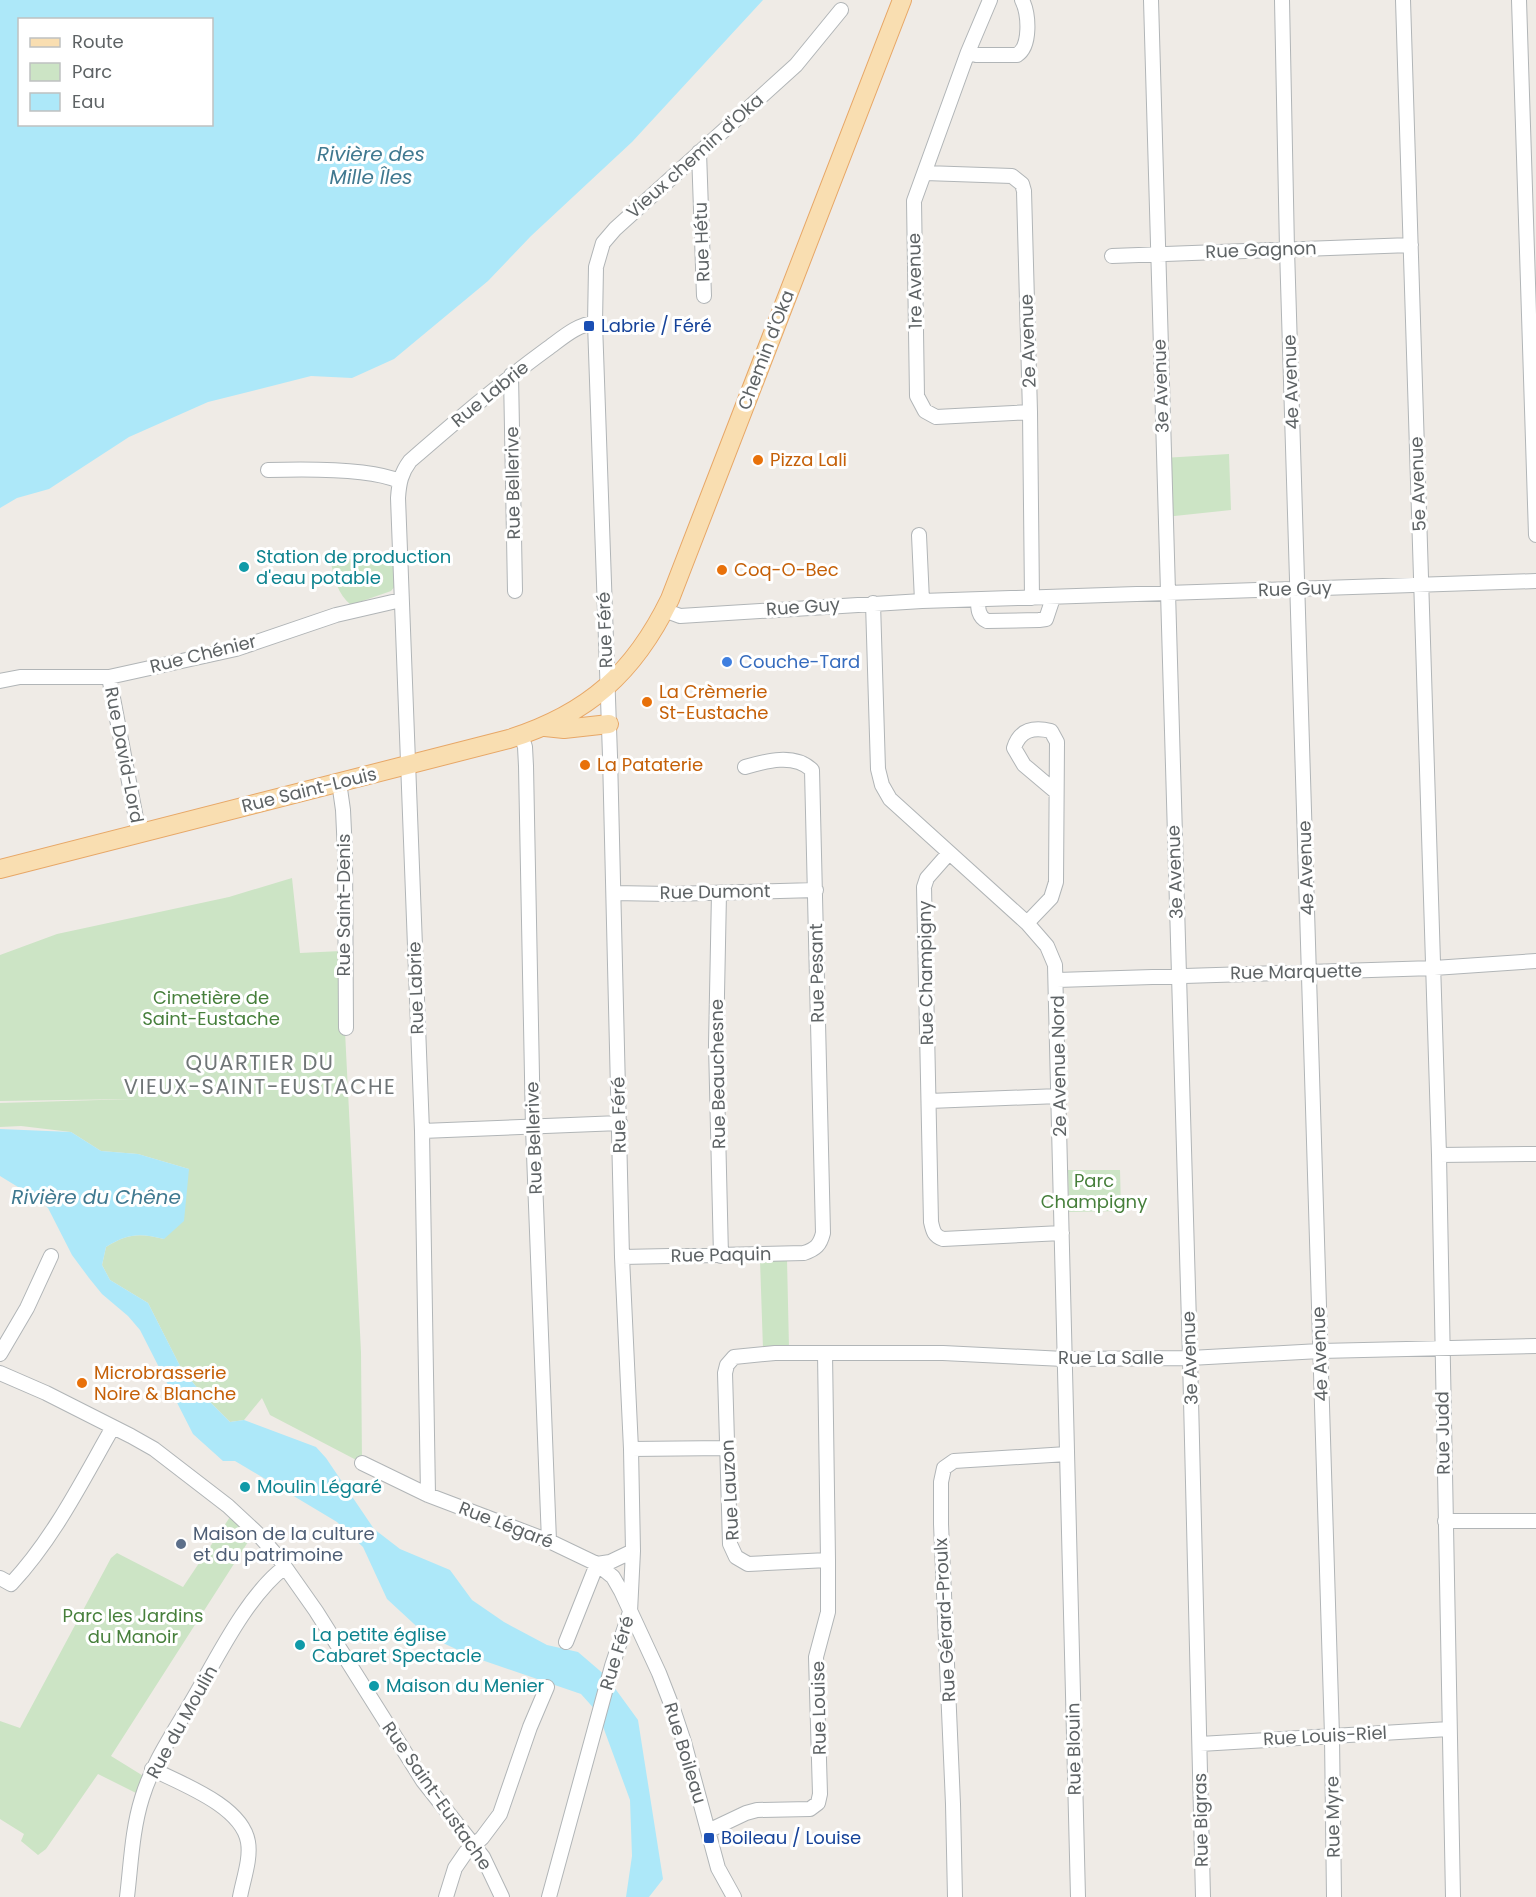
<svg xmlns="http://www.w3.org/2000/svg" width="1536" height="1897" viewBox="0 0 1536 1897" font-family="Poppins,sans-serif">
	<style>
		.green { fill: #cce4c5 }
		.water { fill: #ade8f9; fill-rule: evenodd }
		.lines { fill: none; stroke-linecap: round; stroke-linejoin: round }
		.minor-casing { stroke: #b1b5b7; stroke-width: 16 }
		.major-casing { stroke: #e7a767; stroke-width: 20 }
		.minor { stroke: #fff; stroke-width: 14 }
		.major { stroke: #f9deb1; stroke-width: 18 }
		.transit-dot { fill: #1a4fb4; stroke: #fff; stroke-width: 2 }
		.food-dot { fill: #e8710a; stroke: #fff; stroke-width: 2 }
		.culture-dot { fill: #0f9aa8; stroke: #fff; stroke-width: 2 }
		.shop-dot { fill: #3f7fe0; stroke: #fff; stroke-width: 2 }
		.service-dot { fill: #5c6f8a; stroke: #fff; stroke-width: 2 }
		.labels { text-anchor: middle; stroke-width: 6; stroke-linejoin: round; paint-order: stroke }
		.street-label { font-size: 18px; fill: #5e6365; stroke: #fff }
		.transit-label { font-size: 18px; fill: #164399; stroke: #fff; text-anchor: start }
		.food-label { font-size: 18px; fill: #c56008; stroke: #fff; text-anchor: start }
		.culture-label { font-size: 18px; fill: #0d838f; stroke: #fff; text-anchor: start }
		.shop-label { font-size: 18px; fill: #366cbe; stroke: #fff; text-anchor: start }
		.park-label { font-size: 18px; fill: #467f3b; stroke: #fff }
		.service-label { font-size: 18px; fill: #4e5e75; stroke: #fff; text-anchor: start }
		.water-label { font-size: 20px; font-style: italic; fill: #407990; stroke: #fff }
		.quarter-label { font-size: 21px; letter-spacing: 1.5px; fill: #6f7577; stroke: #fff }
	</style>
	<rect width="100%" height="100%" fill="#efebe6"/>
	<path class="green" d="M1229,454L1231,510L1165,517L1163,458Z
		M394,555L396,585L391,591L351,605C338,595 333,576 331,561Z
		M292,878L300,953L341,951L361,1352L362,1463L270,1415L262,1398L244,1420L230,1422L203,1395L181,1368L148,1303L110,1280L102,1265L106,1247C128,1233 140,1233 164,1239L189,1169L138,1154L101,1151L71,1132L21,1126L0,1127V1103L132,1099L0,1101V955L57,934L229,897Z
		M1068,1170H1120L1121,1211L1069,1212Z
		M787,1259L789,1348L763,1349L760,1260Z
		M234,1511L255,1531L111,1756L145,1777L142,1796L98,1774L46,1849L38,1855L21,1841L24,1834L0,1819V1721L20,1728L111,1558L117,1553L183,1587Z"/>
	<path class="water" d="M0,0H763L632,142L531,236L488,281L394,359L352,378L311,376L208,402L129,437L49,489L17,498L0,508ZM20,20H212V124H20Z
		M0,1129L71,1132L101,1151L138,1154L189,1169L184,1221L164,1239C140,1233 128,1233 106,1247L102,1265L110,1280L148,1303L181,1368L203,1395L230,1422L244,1420L316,1447L326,1458L374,1529L400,1549L450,1570L472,1600L504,1622L547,1645L578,1652L606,1676L638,1720L663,1879L649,1897H626L632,1856L630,1800L598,1713L581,1694L473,1657L426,1635L387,1599L363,1547L337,1522L235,1461H223L193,1434L140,1330L128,1316L102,1294L89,1278L72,1255L48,1208L36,1198L0,1176Z"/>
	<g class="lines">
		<defs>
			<path id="minor" d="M990,0L968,52L914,201L917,396L925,411L936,417L1030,412
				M1151,0L1190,1358L1203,1897
				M1282,0L1287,249L1332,1736L1334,1897
				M1403,0L1439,1155L1453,1897
				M1519,0L1536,535
				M968,52L976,55H1017C1031,46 1029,14 1022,0
				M699,152L704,296
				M925,173L1012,176L1022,184L1024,191L1030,412L1032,598
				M1112,256L1411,245
				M511,375L515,591
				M268,470C301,469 370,468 399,481
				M919,535L922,601
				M978,600C978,608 978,617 987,621L1039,620L1046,619L1053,598
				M873,603L878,769L882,785L890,799L1027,923L1047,946L1055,965L1078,1897
				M664,610L680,616L922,601L1536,581
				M109,677L139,834
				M0,681L20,677H109L236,649L336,615L401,600
				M521,735L525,747L526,766L533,1128L549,1541
				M339,782L343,810L345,853L346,1028
				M949,853L927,878L924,887L931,1222C933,1231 934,1236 943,1239L1062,1233
				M614,893L669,894L816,890
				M719,893L716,1045L721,1256
				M1027,923L1051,898L1056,882L1057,742L1051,731C1034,727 1020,729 1014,748L1024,765L1056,792
				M1057,980L1434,968L1536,961
				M929,1101L1059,1096
				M422,1131L620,1123
				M1439,1155L1536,1154
				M622,1257L804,1253C816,1249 820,1245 823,1233L812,770C794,753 766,761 745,767
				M0,1354L27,1308L51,1256
				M0,1373L46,1393L131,1436L154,1449L228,1506L257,1533L278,1557L316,1611L423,1781L483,1857L502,1897
				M631,1449L727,1448
				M362,1463L428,1495L549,1541L597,1564L613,1577L621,1591L659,1673L673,1709L684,1742L718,1868L734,1897
				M428,1495L422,1131L398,498C399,483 401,473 410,461C455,422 499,384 547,349C561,339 577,324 595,323
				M1445,1521H1536
				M828,1560L748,1564L736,1557L730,1544L725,1373L727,1365L734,1357L775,1353H943L1064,1359L1190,1358L1320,1351L1536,1346
				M597,1564L610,1562L633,1551
				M0,1578L11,1584C54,1538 82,1481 113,1427
				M566,1642L597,1564
				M1200,1744L1449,1729
				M152,1769C182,1784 242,1806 248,1842C251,1859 243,1880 240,1897
				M708,1831L746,1813L757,1810L810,1809L818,1803L820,1794L816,1657L828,1612V1560L825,1353
				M127,1897C131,1864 132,1830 142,1798C153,1762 173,1734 192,1701C216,1660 247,1595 285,1567
				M446,1897L455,1868L466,1852L482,1838L500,1814L530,1727L547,1687
				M549,1897L612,1666L630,1612L633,1551L631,1449L622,1257L610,756L595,323L596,267L603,243L615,229L796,65L841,10
				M955,1897L953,1804L941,1524V1482L944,1468L954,1461L1067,1454"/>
			<path id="major" d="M545,727L564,729L609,724
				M0,869L509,739C588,714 634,673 670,599L902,0"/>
		</defs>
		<use href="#minor" class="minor-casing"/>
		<use href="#major" class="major-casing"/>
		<use href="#minor" class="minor"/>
		<use href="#major" class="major"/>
	</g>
	<g class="transit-dot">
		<rect x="583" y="320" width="12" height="12" rx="3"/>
		<rect x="703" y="1832" width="12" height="12" rx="3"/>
	</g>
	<g class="food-dot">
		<circle cx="758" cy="460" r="6"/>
		<circle cx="722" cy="570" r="6"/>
		<circle cx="647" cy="702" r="6"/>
		<circle cx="585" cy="765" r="6"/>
		<circle cx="82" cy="1383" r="6"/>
	</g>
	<g class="culture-dot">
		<circle cx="244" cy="567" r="6"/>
		<circle cx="245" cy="1487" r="6"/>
		<circle cx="300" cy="1645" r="6"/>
		<circle cx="374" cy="1686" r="6"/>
	</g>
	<circle class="shop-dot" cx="727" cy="662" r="6"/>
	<circle class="service-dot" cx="181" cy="1544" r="6"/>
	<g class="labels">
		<g class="street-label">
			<text transform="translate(695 156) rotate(-42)" y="6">Vieux chemin d'Oka</text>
			<text transform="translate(702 242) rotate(-92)" y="6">Rue Hétu</text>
			<text transform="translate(1261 250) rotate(-2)" y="6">Rue Gagnon</text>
			<text transform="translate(915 281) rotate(-91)" y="6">1re Avenue</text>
			<text transform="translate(1028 341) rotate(-92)" y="6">2e Avenue</text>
			<text transform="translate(766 350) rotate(-69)" y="6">Chemin d'Oka</text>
			<text transform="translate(1291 382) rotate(-92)" y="6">4e Avenue</text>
			<text transform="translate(1161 386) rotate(-92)" y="6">3e Avenue</text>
			<text transform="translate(490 394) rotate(-39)" y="6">Rue Labrie</text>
			<text transform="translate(513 483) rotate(-91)" y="6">Rue Bellerive</text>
			<text transform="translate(1418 484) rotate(-92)" y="6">5e Avenue</text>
			<text transform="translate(1295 589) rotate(-2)" y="6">Rue Guy</text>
			<text transform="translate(803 607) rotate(-4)" y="6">Rue Guy</text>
			<text transform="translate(605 630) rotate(-92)" y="6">Rue Féré</text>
			<text transform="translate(203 654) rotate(-14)" y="6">Rue Chénier</text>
			<text transform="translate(124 755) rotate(79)" y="6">Rue David-Lord</text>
			<text transform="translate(309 790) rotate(-14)" y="6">Rue Saint-Louis</text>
			<text transform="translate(1306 868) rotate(-92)" y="6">4e Avenue</text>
			<text transform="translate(1175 872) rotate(-92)" y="6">3e Avenue</text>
			<text transform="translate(715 892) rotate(-1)" y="6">Rue Dumont</text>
			<text transform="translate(344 905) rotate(-90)" y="6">Rue Saint-Denis</text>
			<text transform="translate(1296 972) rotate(-1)" y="6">Rue Marquette</text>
			<text transform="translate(817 973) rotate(-91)" y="6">Rue Pesant</text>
			<text transform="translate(926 973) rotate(-91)" y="6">Rue Champigny</text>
			<text transform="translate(416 988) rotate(-92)" y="6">Rue Labrie</text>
			<text transform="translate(1059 1066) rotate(-91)" y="6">2e Avenue Nord</text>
			<text transform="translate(718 1074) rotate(-91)" y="6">Rue Beauchesne</text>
			<text transform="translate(619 1115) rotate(-91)" y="6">Rue Féré</text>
			<text transform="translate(534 1138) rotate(-92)" y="6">Rue Bellerive</text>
			<text transform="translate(721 1255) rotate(-1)" y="6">Rue Paquin</text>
			<text transform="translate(1320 1354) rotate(-92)" y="6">4e Avenue</text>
			<text x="1111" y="1364">Rue La Salle</text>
			<text transform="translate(1190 1358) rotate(-92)" y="6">3e Avenue</text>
			<text transform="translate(1443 1433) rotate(-91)" y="6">Rue Judd</text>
			<text transform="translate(730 1490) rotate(-93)" y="6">Rue Lauzon</text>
			<text transform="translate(506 1525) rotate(21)" y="6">Rue Légaré</text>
			<text transform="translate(945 1620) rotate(-93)" y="6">Rue Gérard-Proulx</text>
			<text transform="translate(617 1653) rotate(-73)" y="6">Rue Féré</text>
			<text transform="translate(819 1708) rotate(-91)" y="6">Rue Louise</text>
			<text transform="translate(182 1722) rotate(-61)" y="6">Rue du Moulin</text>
			<text transform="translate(1325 1736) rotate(-3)" y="6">Rue Louis-Riel</text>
			<text transform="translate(1074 1749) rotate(-91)" y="6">Rue Blouin</text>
			<text transform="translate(685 1753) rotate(73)" y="6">Rue Boileau</text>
			<text transform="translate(437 1796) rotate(55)" y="6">Rue Saint-Eustache</text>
			<text transform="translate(1333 1817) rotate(-91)" y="6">Rue Myre</text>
			<text transform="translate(1201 1820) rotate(-91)" y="6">Rue Bigras</text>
		</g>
		<g class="transit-label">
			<text x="601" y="332">Labrie / Féré</text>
			<text x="721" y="1844">Boileau / Louise</text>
		</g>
		<g class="food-label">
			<text x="770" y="466">Pizza Lali</text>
			<text x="734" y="576">Coq-O-Bec</text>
			<text x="659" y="698">La Crèmerie<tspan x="659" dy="21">St-Eustache</tspan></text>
			<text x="597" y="771">La Pataterie</text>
			<text x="94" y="1379">Microbrasserie<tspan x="94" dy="21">Noire &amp; Blanche</tspan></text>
		</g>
		<g class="culture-label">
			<text x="256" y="563">Station de production<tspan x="256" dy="21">d'eau potable</tspan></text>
			<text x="257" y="1493">Moulin Légaré</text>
			<text x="312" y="1641">La petite église<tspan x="312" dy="21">Cabaret Spectacle</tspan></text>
			<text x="386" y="1692">Maison du Menier</text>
		</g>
		<g class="shop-label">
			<text x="739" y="668">Couche-Tard</text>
		</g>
		<g class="park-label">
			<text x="211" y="1004">Cimetière de<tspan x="211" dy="21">Saint-Eustache</tspan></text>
			<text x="1094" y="1187">Parc<tspan x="1094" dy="21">Champigny</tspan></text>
			<text x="133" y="1622">Parc les Jardins<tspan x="133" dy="21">du Manoir</tspan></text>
		</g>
		<g class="service-label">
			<text x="193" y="1540">Maison de la culture<tspan x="193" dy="21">et du patrimoine</tspan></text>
		</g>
		<g class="water-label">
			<text x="371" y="161">Rivière des<tspan x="371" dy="23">Mille Îles</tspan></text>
			<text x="96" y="1204">Rivière du Chêne</text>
		</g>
		<g class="quarter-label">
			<text x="260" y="1070">QUARTIER DU<tspan x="260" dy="24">VIEUX-SAINT-EUSTACHE</tspan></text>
		</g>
	</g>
	<rect x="18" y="18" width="195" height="108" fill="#ffffff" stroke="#bfc1c1" stroke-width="1.5"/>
	<rect x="30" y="38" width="30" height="9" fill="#f9deb1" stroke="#bfc1c1" stroke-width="1.5"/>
	<text x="72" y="48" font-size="18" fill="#5e6365">Route</text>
	<rect x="30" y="63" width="30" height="18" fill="#cce4c5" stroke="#bfc1c1" stroke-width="1.5"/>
	<text x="72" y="78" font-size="18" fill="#5e6365">Parc</text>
	<rect x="30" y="93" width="30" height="18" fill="#ade8f9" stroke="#bfc1c1" stroke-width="1.5"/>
	<text x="72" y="108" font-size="18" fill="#5e6365">Eau</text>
</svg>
